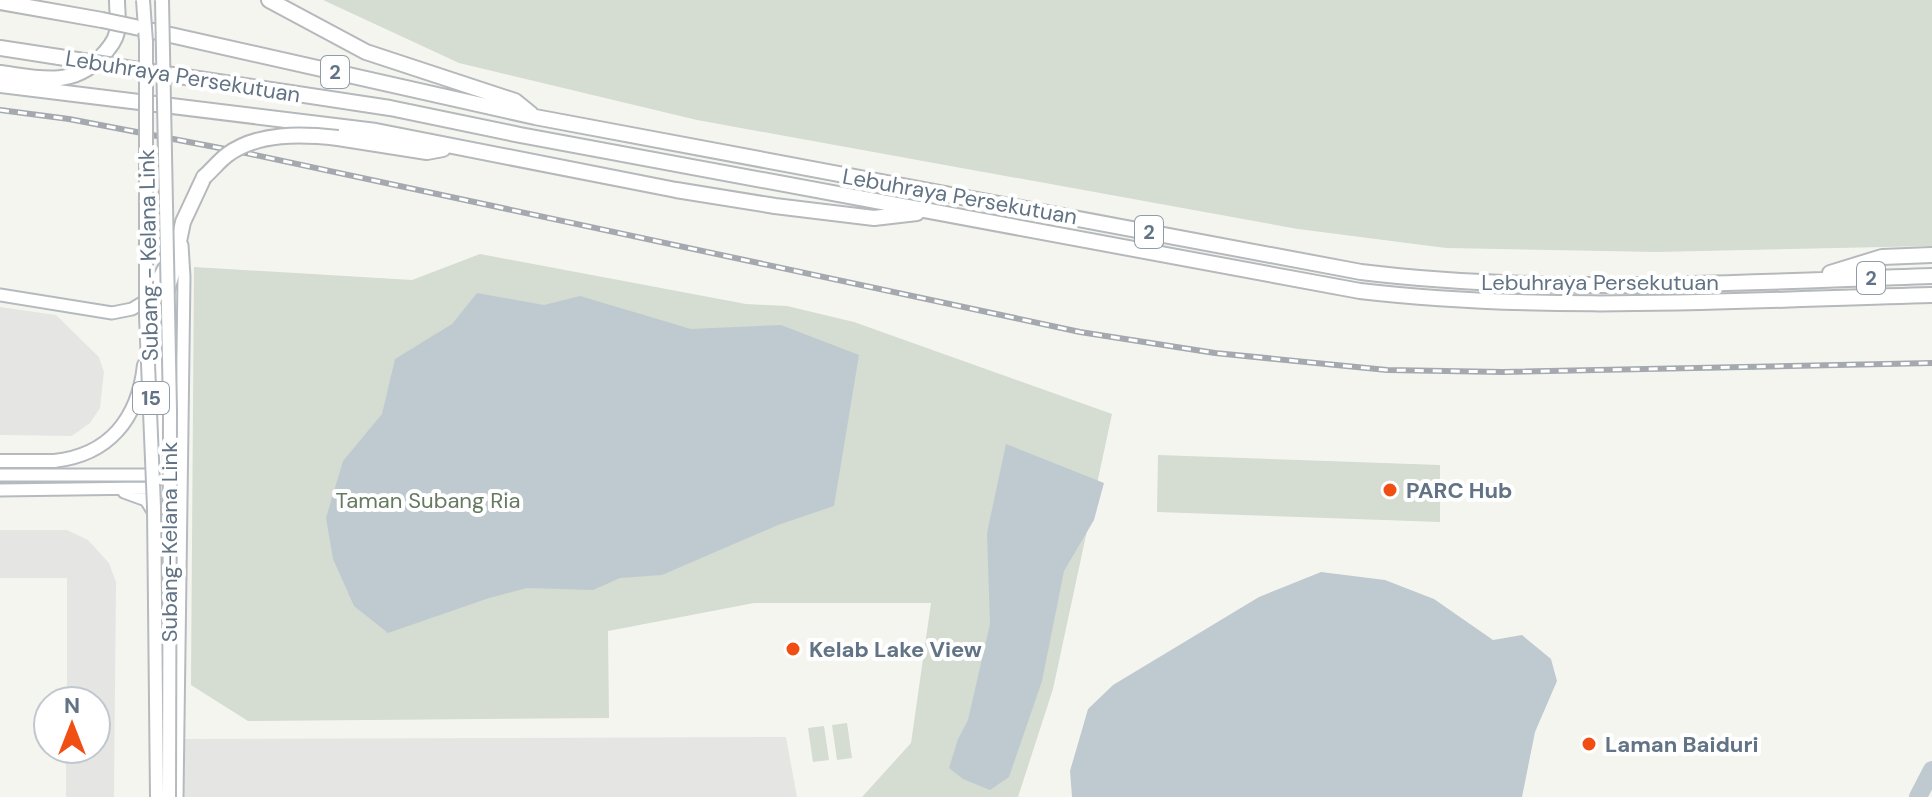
<svg xmlns="http://www.w3.org/2000/svg" width="1932" height="797" viewBox="0 0 1932 797" font-family="'DM Sans',sans-serif">
	<style>
		.built { fill: #e5e6e4 }
		.green { fill: #d5dcd1 }
		.water { fill: #bfcad0 }
		.lines { fill: none; stroke-linecap: round; stroke-linejoin: round }
		.river { stroke: #bfcad0; stroke-width: 18 }
		.secondary-casing { stroke: #b5babf; stroke-width: 15 }
		.primary-casing { stroke: #b6babe; stroke-width: 16 }
		.highway-casing { stroke: #b5b9bc; stroke-width: 18 }
		.secondary { stroke: #fff; stroke-width: 11 }
		.primary { stroke: #fff; stroke-width: 12 }
		.highway { stroke: #fff; stroke-width: 14 }
		.rail-casing { stroke: #a3a9af; stroke-width: 6 }
		.rail { stroke: #fff; stroke-width: 3; stroke-dasharray: 9; stroke-linecap: butt }
		.primary-bridge-casing { stroke: #b6babe; stroke-width: 16; stroke-linecap: butt }
		.highway-bridge-casing { stroke: #b5b9bc; stroke-width: 18; stroke-linecap: butt }
		.primary-bridge { stroke: #fff; stroke-width: 12 }
		.highway-bridge { stroke: #fff; stroke-width: 14 }
		.poi-dot { fill: #f14e14; stroke: #fff; stroke-width: 3 }
		.labels { text-anchor: middle; stroke-width: 8; stroke-linejoin: round; paint-order: stroke }
		.shield { fill: #fff; stroke: #909da9; stroke-width: 2 }
		.shield-label { font-size: 20px; font-weight: bold; fill: #617384 }
		.street-label { font-size: 22px; fill: #617384; stroke: #fff }
		.poi-label { font-size: 22px; font-weight: bold; fill: #617384; stroke: #fff; text-anchor: start }
		.park-label { font-size: 22px; fill: #657a60; stroke: #fff }
	</style>
	<rect width="100%" height="100%" fill="#f5f5f0"/>
	<path class="built" d="M0,307L56,315L99,357L104,372L100,408L90,423L72,436L0,435Z
		M0,530H67L88,540L109,563L116,582L114,797H66V749H96V701H67V578H0Z
		M786,737L797,797H183V739Z"/>
	<path class="green" d="M323,0H1932V246L1656,252L1446,248L1298,229L697,120L459,63Z
		M480,254L746,304L787,306L854,322L1112,414L1053,689L1018,797H862L911,743L931,603H754L608,631L609,718L248,721L191,685L194,267L412,280Z
		M1158,455L1440,465V522L1157,512Z
		M847,723L852,758L837,760L832,725Z
		M824,726L829,760L813,762L808,728Z"/>
	<path class="water" d="M477,293L544,305L580,296L691,329L781,325L859,355L834,506L778,525L662,575L620,578L593,590L527,588L489,598L388,633L354,606L333,559L326,518L343,461L382,414L395,359L452,324Z
		M1006,444L1104,483L1094,520L1064,571L1042,681L1009,777L990,790L963,779L949,768L958,739L968,720L990,624L987,533Z
		M1321,572L1385,580L1434,599L1493,640L1522,635L1551,659L1557,681L1535,732L1522,797H1072L1070,771L1088,709L1113,685L1259,597Z"/>
	<g class="lines">
		<path class="river" d="M1918,797L1932,770"/>
		<defs>
			<path id="secondary" d="M0,295L112,313L132,309L147,300L167,262
				M0,475H159
				M0,490L146,488L151,487L156,481
				M124,492L146,500L154,513
				M177,797L184,277L182,245"/>
			<path id="primary" d="M54,461C109,455 138,419 144,365"/>
			<path id="highway" d="M269,0L366,52L515,101L531,114
				M0,2L102,20
				M135,27L535,117L1361,272C1550,295 1743,282 1932,276
				M0,48L59,57
				M126,68L390,108L520,135L1360,291C1549,313 1742,300 1932,295
				M0,73C37,78 71,88 100,58C107,51 115,42 117,32C119,22 117,10 117,0
				M0,85L376,131L676,190L775,206L874,218L917,213
				M338,138L427,152L443,149
				M1830,273L1882,257L1932,255
				M159,475L158,321L173,270L183,222L204,177"/>
		</defs>
		<use href="#secondary" class="secondary-casing"/>
		<use href="#primary" class="primary-casing"/>
		<use href="#highway" class="highway-casing"/>
		<use href="#secondary" class="secondary"/>
		<use href="#primary" class="primary"/>
		<use href="#highway" class="highway"/>
		<defs>
			<path id="rail" d="M0,110L69,119L246,153L1080,332L1215,353L1387,370L1503,372L1932,363"/>
		</defs>
		<use href="#rail" class="rail-casing"/>
		<use href="#rail" class="rail"/>
		<defs>
			<path id="primary-bridge" d="M143,0L146,42V316L154,507L157,797
				M162,0L170,410L169,797
				M0,461H54"/>
			<path id="highway-bridge" d="M102,20L135,27
				M59,57L126,68
				M204,177C212,170 219,161 227,155C258,132 302,134 338,138"/>
		</defs>
		<use href="#primary-bridge" class="primary-bridge-casing"/>
		<use href="#highway-bridge" class="highway-bridge-casing"/>
		<use href="#primary-bridge" class="primary-bridge"/>
		<use href="#highway-bridge" class="highway-bridge"/>
	</g>
	<g class="poi-dot">
		<circle cx="1390" cy="490" r="8"/>
		<circle cx="793" cy="649" r="8"/>
		<circle cx="1589" cy="744" r="8"/>
	</g>
	<g class="labels">
		<g class="shield">
			<rect x="321" y="56" width="28" height="32" rx="6"/>
			<rect x="1135" y="216" width="28" height="32" rx="6"/>
			<rect x="1857" y="262" width="28" height="32" rx="6"/>
			<rect x="133" y="382" width="36" height="32" rx="6"/>
		</g>
		<g class="shield-label">
			<text x="335" y="79">2</text>
			<text x="1149" y="239">2</text>
			<text x="1871" y="285">2</text>
			<text x="151" y="405">15</text>
		</g>
		<g class="street-label">
			<text transform="translate(183 76) rotate(9)" y="8">Lebuhraya Persekutuan</text>
			<text transform="translate(960 196) rotate(10)" y="8">Lebuhraya Persekutuan</text>
			<text transform="translate(148 255) rotate(-91)" y="8">Subang - Kelana Link</text>
			<text x="1600" y="290">Lebuhraya Persekutuan</text>
			<text transform="translate(169 542) rotate(-90)" y="8">Subang-Kelana Link</text>
		</g>
		<g class="poi-label">
			<text x="1406" y="498">PARC Hub</text>
			<text x="809" y="657">Kelab Lake View</text>
			<text x="1605" y="752">Laman Baiduri</text>
		</g>
		<g class="park-label">
			<text x="428" y="508">Taman Subang Ria</text>
		</g>
	</g>
	<g transform="translate(72 725)"><circle r="38" fill="#ffffff" stroke="#c0c7ce" stroke-width="2"/>
	<path d="M0-6L14 30L0 20L-14 30Z" fill="#f14e14"/>
	<text y="-12" font-size="22" font-weight="bold" text-anchor="middle" fill="#617384">N</text>
	</g>
</svg>
